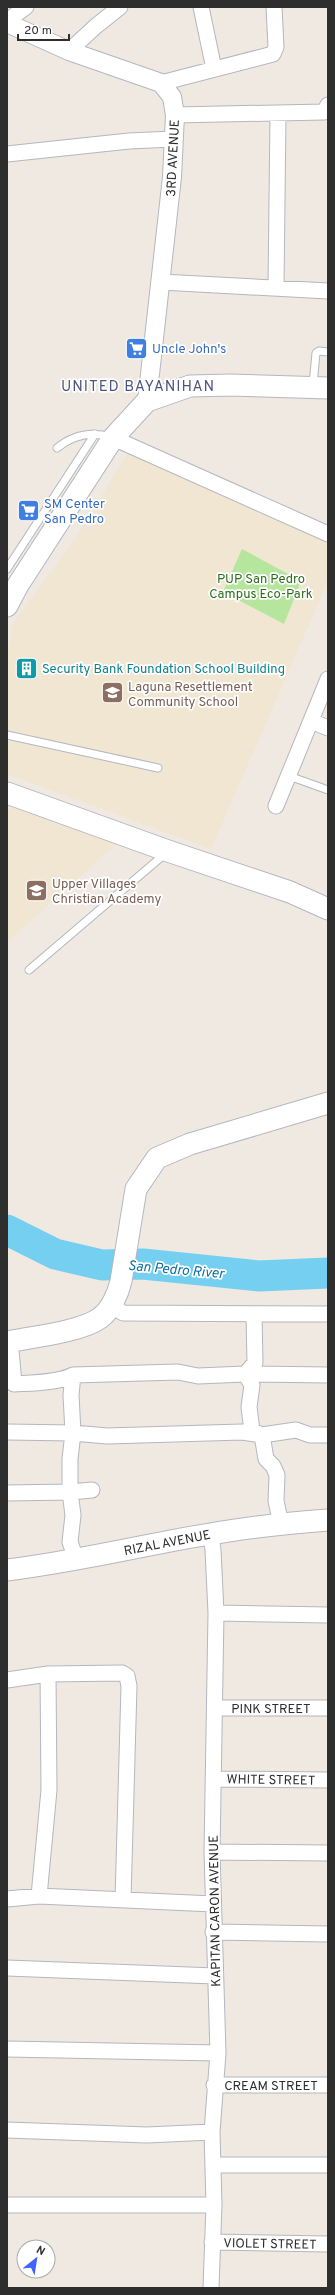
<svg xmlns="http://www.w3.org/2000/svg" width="335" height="2295" viewBox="0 0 335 2295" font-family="Overpass,sans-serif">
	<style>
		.education { fill: #f0e6d1 }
		.green { fill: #b6e59e }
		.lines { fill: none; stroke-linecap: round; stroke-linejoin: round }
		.river { stroke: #75cff0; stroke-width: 31 }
		.service-casing { stroke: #b4b7c1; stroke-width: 9 }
		.minor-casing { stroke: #b4b7c1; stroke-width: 17 }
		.tertiary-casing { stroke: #b4b7c1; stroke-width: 20 }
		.secondary-casing { stroke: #b4b7c1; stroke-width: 23 }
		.service { stroke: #fff; stroke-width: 7 }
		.minor { stroke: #fff; stroke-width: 15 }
		.tertiary { stroke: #fff; stroke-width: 18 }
		.secondary { stroke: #fff; stroke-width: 21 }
		.labels { text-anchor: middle; stroke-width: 3.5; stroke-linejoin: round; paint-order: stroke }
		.street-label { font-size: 13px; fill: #2e2e2e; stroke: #fff }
		.shop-label { font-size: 13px; fill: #366cbe; stroke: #fff; text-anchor: start }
		.park-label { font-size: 13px; fill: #2c6e1b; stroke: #fff }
		.culture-label { font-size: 13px; fill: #0d838f; stroke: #fff; text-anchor: start }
		.education-label { font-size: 13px; fill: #785e54; stroke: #fff; text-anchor: start }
		.water-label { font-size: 14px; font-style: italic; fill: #0d6fa3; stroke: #fff }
		.quarter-label { font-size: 15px; letter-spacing: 1px; fill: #4d5680; stroke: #fff }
	</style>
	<rect width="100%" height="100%" fill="#efe9e1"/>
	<path class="education" d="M129,451L328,542V581L211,849L7,774V657L13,623L78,535Z
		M7,796L123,838L7,942Z"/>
	<path class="green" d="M242,549L301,581L284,624L223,592Z"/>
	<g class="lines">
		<path class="river" d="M7,1230L55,1254L102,1265L143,1264L259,1276L328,1273"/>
		<defs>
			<path id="service" d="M313,385L316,353L319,351L328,352
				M57,448C73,435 91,431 111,437
				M7,569L95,434
				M7,735L158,768
				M289,776L328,790
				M29,970L166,853"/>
			<path id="minor" d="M201,7L214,69
				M7,21L26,7
				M69,51L96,26L120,7
				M161,83L273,54L276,47L274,7
				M175,115L324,112L328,105
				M7,154L129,141L173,139
				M161,282L328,291
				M276,287L278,114
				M113,438L328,534
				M311,721L328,728
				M276,806L328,679
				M111,1305L123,1313L328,1314
				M254,1314L255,1363L245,1374L252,1385L249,1407L252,1431L262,1435L266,1459L273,1466L277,1475L276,1501L281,1524
				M11,1350L14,1384C30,1383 59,1383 73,1375L71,1395L73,1433L107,1436L242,1432L262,1435L296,1430L310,1435H328
				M73,1375L178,1372L198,1376L245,1374L328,1375
				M7,1432L73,1433L70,1459V1492L7,1493
				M211,1534L213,1550L216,1613L212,1852L218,2053L212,2132L214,2205L211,2288
				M76,1559L70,1542L73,1515L70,1492L92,1490
				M216,1613L328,1615
				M7,1680L48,1674L122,1673L127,1676L129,1686L123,1900
				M215,1708H328
				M215,1779L328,1780
				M212,1852L328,1853
				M39,1896L49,1790L48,1674
				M7,1899L39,1896L213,1904
				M213,1932L328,1934
				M7,1968L215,1976
				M7,2049L218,2053
				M214,2085H328
				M7,2130L147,2135L212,2132
				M213,2165H328
				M7,2205H214
				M212,2242L328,2244"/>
			<path id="tertiary" d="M7,23L69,51L161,83L172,97L175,115L172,177L147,401"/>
			<path id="secondary" d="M7,606L18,585L113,438L147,401L190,386L230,385L328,388
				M7,793L168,851L290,892L328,909
				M7,1342C31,1337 81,1332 100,1318C111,1310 118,1294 121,1281L136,1189L157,1158L190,1144L328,1103
				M7,1570C75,1562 143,1545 210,1534C249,1527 289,1523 328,1520"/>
		</defs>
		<use href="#service" class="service-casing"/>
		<use href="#minor" class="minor-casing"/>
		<use href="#tertiary" class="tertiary-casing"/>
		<use href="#secondary" class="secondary-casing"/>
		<use href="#service" class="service"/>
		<use href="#minor" class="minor"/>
		<use href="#tertiary" class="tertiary"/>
		<use href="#secondary" class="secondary"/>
	</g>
	<defs>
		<symbol id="supermarket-square" viewBox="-11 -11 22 22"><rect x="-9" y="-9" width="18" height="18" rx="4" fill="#3f7fe0" stroke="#fff"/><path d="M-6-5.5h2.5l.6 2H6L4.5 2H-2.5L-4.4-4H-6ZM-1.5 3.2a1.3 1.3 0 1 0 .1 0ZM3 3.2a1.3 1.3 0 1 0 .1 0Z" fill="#fff"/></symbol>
		<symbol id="building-square" viewBox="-11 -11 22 22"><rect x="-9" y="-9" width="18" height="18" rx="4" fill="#0f9aa8" stroke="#fff"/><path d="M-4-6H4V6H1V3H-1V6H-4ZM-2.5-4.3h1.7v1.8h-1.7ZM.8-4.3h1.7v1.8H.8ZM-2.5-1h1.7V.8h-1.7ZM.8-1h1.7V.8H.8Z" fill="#fff"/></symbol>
		<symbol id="school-square" viewBox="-11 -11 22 22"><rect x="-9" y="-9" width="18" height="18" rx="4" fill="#8d6e63" stroke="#fff"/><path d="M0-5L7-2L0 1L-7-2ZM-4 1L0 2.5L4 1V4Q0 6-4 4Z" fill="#fff"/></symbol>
	</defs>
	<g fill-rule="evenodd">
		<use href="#supermarket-square" x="124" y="336" width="25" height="25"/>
		<use href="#supermarket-square" x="16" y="498" width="25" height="25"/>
		<use href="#building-square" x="14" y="656" width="25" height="25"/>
		<use href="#school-square" x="100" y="680" width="25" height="25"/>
		<use href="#school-square" x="24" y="878" width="25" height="25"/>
	</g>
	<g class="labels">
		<g class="street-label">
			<text transform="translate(172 158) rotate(-87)" y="5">3RD AVENUE</text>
			<text transform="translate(167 1542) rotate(-11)" y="5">RIZAL AVENUE</text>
			<text x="271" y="1713">PINK STREET</text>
			<text transform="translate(271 1779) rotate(1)" y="5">WHITE STREET</text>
			<text transform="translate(214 1911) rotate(-91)" y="5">KAPITAN CARON AVENUE</text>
			<text x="271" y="2090">CREAM STREET</text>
			<text transform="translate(270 2243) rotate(1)" y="5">VIOLET STREET</text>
		</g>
		<g class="shop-label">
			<text x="152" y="353">Uncle John's</text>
			<text x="44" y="508">SM Center<tspan x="44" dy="15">San Pedro</tspan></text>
		</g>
		<g class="park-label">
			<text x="261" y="583">PUP San Pedro<tspan x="261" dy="15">Campus Eco-Park</tspan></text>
		</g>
		<g class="culture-label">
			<text x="42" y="673">Security Bank Foundation School Building</text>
		</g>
		<g class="education-label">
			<text x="128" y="691">Laguna Resettlement<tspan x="128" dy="15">Community School</tspan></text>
			<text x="52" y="888">Upper Villages<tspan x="52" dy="15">Christian Academy</tspan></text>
		</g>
		<g class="water-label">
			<text transform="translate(176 1269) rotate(5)" y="5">San Pedro River</text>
		</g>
		<g class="quarter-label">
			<text x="138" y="391">UNITED BAYANIHAN</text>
		</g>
	</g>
	<rect width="335" height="2295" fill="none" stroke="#2e2e2e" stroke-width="16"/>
	<g transform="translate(36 2259) rotate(30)"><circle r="19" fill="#ffffff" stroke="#ababab"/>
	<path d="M0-3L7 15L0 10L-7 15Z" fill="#4264fb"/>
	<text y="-6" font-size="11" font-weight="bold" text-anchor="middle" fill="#2e2e2e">N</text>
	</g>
	<path d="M18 34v6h51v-6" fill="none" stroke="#2e2e2e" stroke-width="2"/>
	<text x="24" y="34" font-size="12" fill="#2e2e2e" stroke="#ffffff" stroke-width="3" paint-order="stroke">20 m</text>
</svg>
